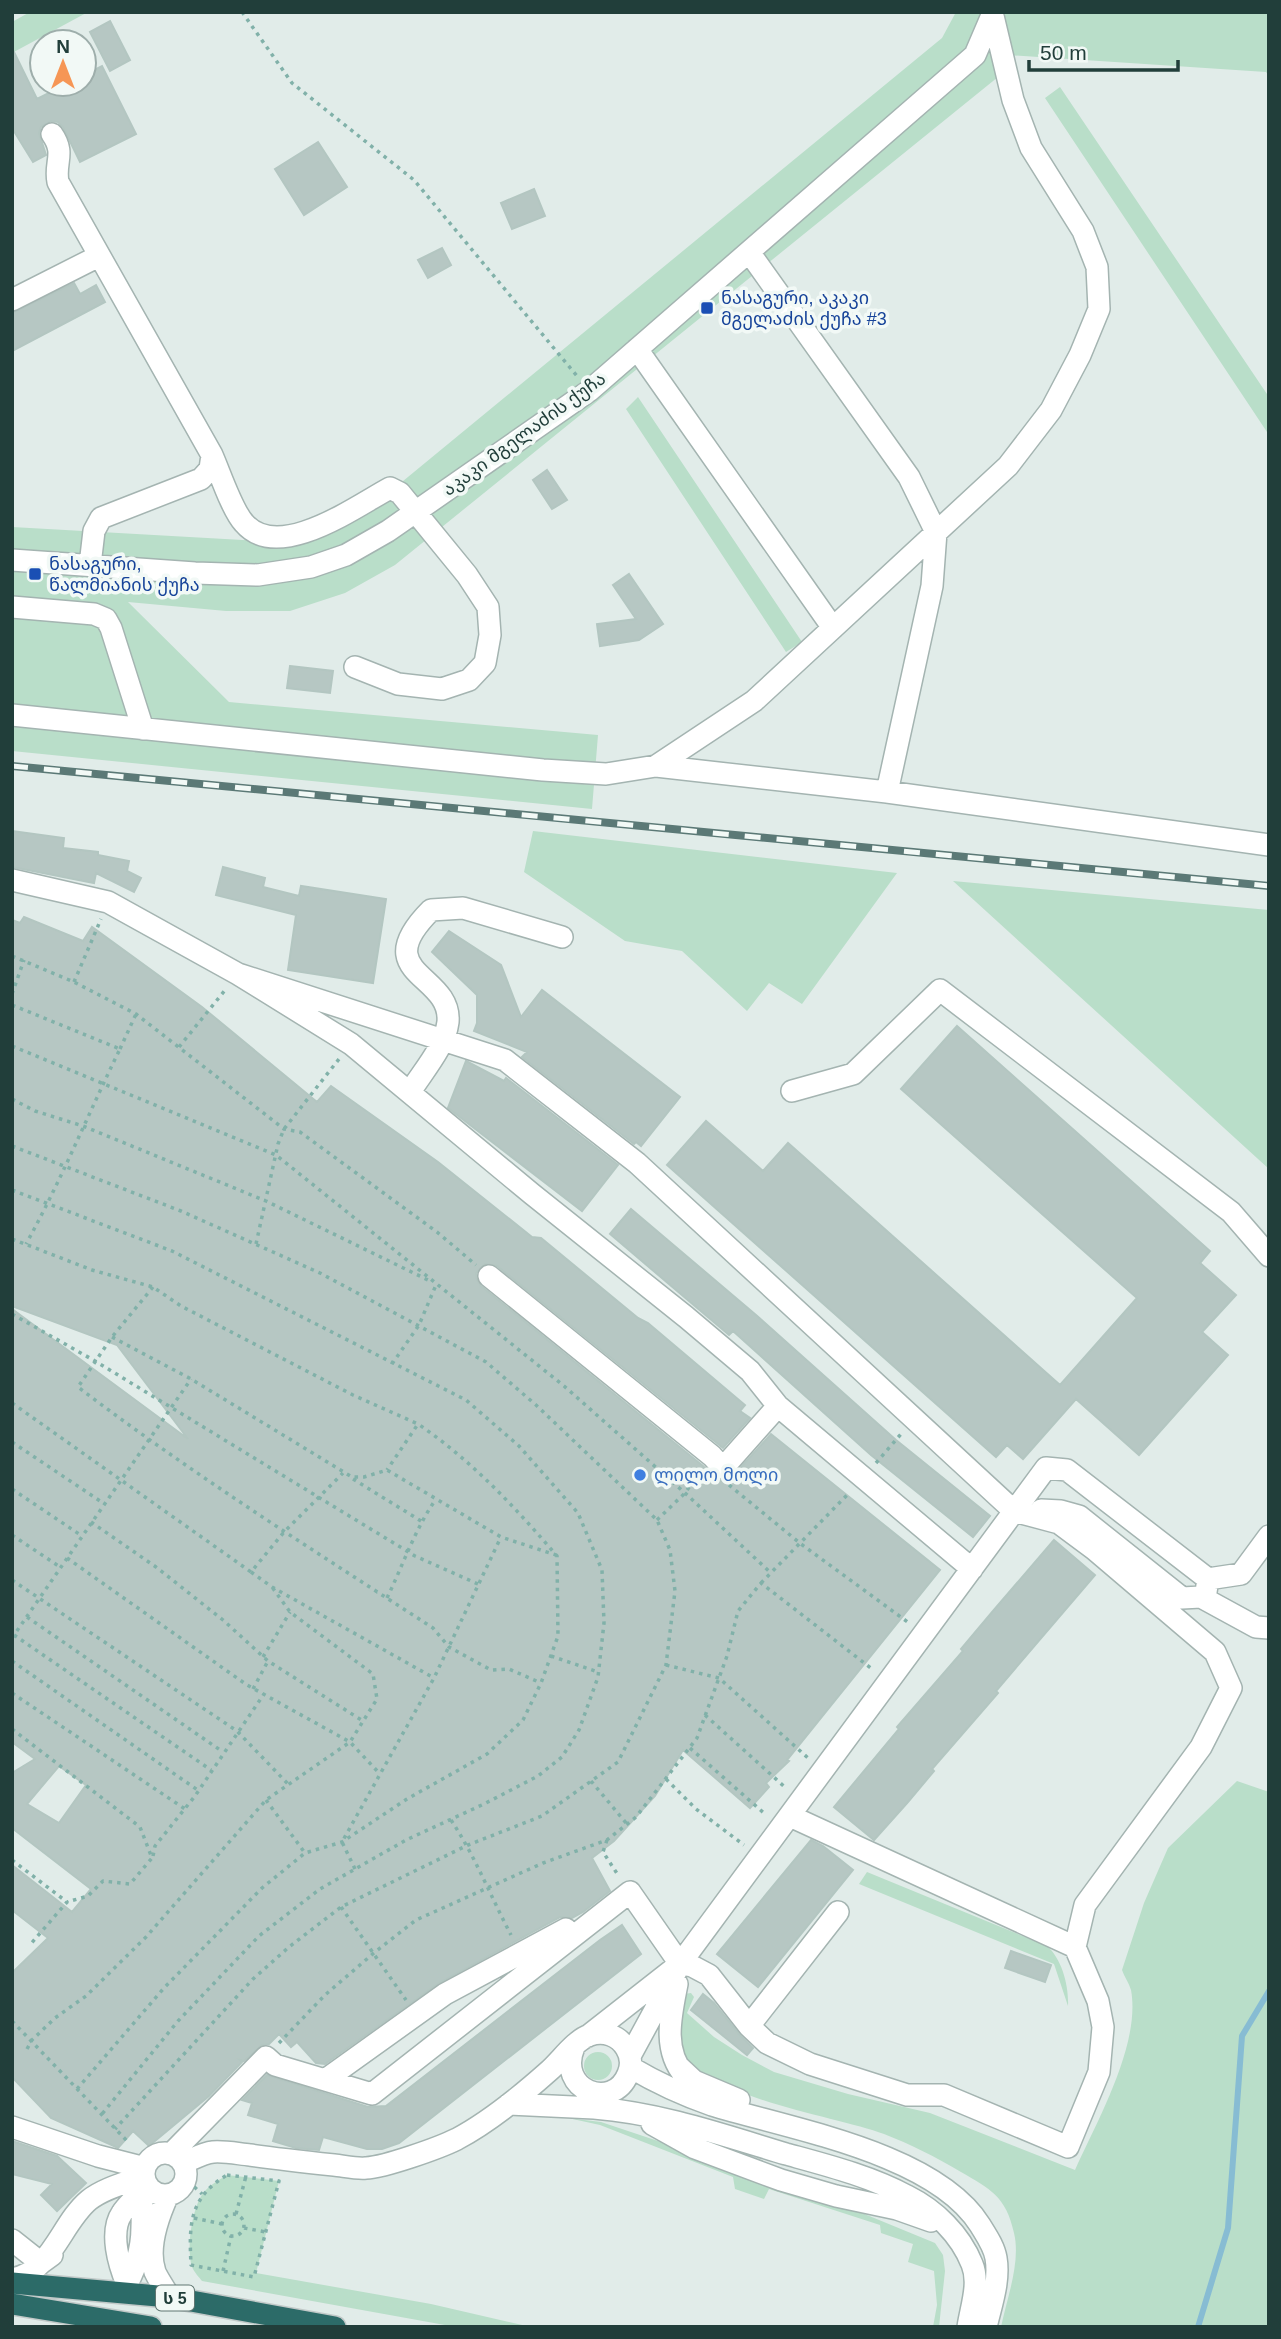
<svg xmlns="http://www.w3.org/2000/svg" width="1281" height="2339" viewBox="0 0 1281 2339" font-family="Helvetica,'Noto Sans Georgian',sans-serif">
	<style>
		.green { fill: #b9dec9 }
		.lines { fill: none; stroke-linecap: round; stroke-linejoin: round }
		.stream { stroke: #87bcd3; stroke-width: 6 }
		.building { fill: #b6c7c3; stroke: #b3c6c1; stroke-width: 2; fill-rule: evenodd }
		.minor-casing { stroke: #a4b4b1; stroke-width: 24 }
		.highway-casing { stroke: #c1c9c8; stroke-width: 24 }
		.path { stroke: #81b1a9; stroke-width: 3.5; stroke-dasharray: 3.5 5; stroke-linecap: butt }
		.minor { stroke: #fff; stroke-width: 21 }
		.highway { stroke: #2c6b68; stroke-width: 21 }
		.rail-casing { stroke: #5b7976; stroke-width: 8 }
		.rail { stroke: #f2f9f6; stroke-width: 5; stroke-dasharray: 16; stroke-linecap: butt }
		.transit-dot { fill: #1a4fb4; stroke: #f2f9f6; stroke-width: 2.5 }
		.shop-dot { fill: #3f7fe0; stroke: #f2f9f6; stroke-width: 2.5 }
		.labels { text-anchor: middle; stroke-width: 7; stroke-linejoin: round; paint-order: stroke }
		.shield { fill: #f2f9f6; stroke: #607672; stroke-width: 2 }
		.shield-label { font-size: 16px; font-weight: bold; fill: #213e3a }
		.transit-label { font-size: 18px; fill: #164399; stroke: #f2f9f6; text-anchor: start }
		.street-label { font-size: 18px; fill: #213e3a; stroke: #f2f9f6 }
		.shop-label { font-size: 18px; fill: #366cbe; stroke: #f2f9f6; text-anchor: start }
	</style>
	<rect width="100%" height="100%" fill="#e1ece9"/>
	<path class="green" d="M30,12H88L12,53V22Z
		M956,12H1269V76L1266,72L1007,55L998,77L395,565L345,593L290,611H226L128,602L229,702L598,735L592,809L12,751V527L280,542L397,486L942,38Z
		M1060,87L1269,397V435L1045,98Z
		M638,397L802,642L786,652L626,409Z
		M533,831L897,873L802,1004L769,983L747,1011L682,951L625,941L524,872Z
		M953,881L1269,910V1169Z
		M1237,1781L1269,1792V2327H1001C1007,2298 1021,2262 1014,2233C1006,2196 990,2189 961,2172C936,2157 910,2144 884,2134C836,2116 704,2098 681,2050C672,2031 680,2013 684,1994L691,1993L694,1997L687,2013L714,2037L742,2055L774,2072L848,2094L930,2113L1075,2170C1097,2121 1141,2044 1131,1990C1129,1983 1124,1976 1122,1970L1144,1903L1168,1848Z
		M867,1872L1047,1946C1062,1959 1069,1986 1068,2006L1054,1964L859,1884Z
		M584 2066a14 14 0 1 1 28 0a14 14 0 1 1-28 0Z
		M568,2118L601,2122L667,2144L862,2213L935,2243L943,2255L945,2271L939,2327H933L937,2305L934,2271L908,2262L913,2244L881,2233L880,2225L769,2189L764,2199L735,2189L733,2177L600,2125Z
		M227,2175L279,2181L256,2273L431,2304L531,2327H456L202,2281C199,2277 194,2272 192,2267C186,2250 192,2206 204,2192C211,2184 219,2180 227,2175Z"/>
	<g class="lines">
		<path class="stream" d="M1198,2327L1228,2228L1242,2036L1269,1991"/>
	</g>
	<path class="building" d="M110,21L130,60L110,71L90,32Z
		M12,48L37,99L67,84H84V75L102,66L136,134L80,162L63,127L58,122L51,121L41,127L39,133L46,155L33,162L12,128Z
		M318,142L347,187L304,215L275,169Z
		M534,189L545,216L512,229L501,203Z
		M442,248L451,265L428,278L418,260Z
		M74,283L80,294L96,285L105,302L12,351V313Z
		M547,470L567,500L552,509L533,480Z
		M629,574L663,624L639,640L600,646L597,624L636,619L613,585Z
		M290,666L333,671L330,693L287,688Z
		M12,831L64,838L63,848L98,852V855L129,861L127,871L141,878L134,892L96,873L94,883L12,867Z
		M223,867L265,878L263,887L299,896L301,886L386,899L373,983L288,970L296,915L216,895Z
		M24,917L83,941L92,927L202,1007L317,1102L331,1086L438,1162L532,1237L541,1238L638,1318L648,1323L745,1405L740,1411L750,1418L723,1448L497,1266L485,1264L476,1273L477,1280L481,1286L703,1466L714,1477L720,1481L732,1477L771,1434L940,1570L787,1760L789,1761L766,1783L769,1787L750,1808L683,1750L655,1796L614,1841L592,1858L610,1891L583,1912L572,1918L560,1917L439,1983L325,2064L316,2063L297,2042L291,2047L279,2034L269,2044L262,2045L244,2061L240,2060L242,2062L209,2096L149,2146L133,2131L118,2148L114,2146L51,2118L12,2077V1973L48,1938L12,1910V1865L72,1912L91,1889L12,1828V1773L35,1759L12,1742V1309L188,1439L117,1345L12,1306V920L20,923ZM59,1766L86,1785L59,1823L27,1804Z
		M449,931L501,965L521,1017L542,990L680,1097L641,1146L636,1142L634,1144L522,1057L527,1052L474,1031L477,1023V995L432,952Z
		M957,1026L1210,1251L1200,1263L1236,1295L1202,1332L1228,1355L1139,1455L1076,1399L1023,1459L1007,1445L996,1457L667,1165L706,1121L763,1171L788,1143L1060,1385L1137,1298L901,1089Z
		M466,1061L504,1081L506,1078L618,1165L582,1211L448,1108Z
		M631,1209L756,1315L896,1440L990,1516L973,1537L871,1455L733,1331L729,1335L610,1234Z
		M1054,1540L1095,1575L996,1691L998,1693L932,1769L934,1771L908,1802L874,1840L834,1807L899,1729L897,1727L963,1651L961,1649L993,1611Z
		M811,1840L823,1846L853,1870L758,1987L717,1954Z
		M622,1925L641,1954L399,2143L382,2149H367L323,2137L319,2150L296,2148L273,2141L278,2124L248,2115L252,2103L242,2100L267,2075L368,2107L386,2106L600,1940Z
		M1011,1951L1051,1965L1045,1982L1005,1968Z
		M703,1994L714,2003L739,2034L753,2048L747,2055L691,2010Z
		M12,2141L57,2156L86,2183L57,2211L41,2195L52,2184L12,2174Z"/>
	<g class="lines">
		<defs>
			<path id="minor" d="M52,134C66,154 54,162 58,182L212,455L210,469L201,479L101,518L94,531L90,565
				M749,252L909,477L936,532L932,586L887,792
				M12,300L99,256
				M637,349L833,628
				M212,455C220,473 232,510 244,523C278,563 355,507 390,488L400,493L467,575L488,607L490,635L485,663L469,680L442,689L398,684L355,667
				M12,560L195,573L258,575L311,567L346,555L388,531L589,391L975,55L993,13
				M12,607L94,614L106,619L111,628L143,729
				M12,715L543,770L606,774L656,766L754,701L1008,466L1051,410L1080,355L1099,309L1097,267L1083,231L1031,148L1013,100L993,16
				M656,766L887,792L1269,845
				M12,880L108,902L238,974L351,1044L532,1194L686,1317L750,1371L778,1406L972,1569
				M792,1091L853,1074L940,990L1231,1212L1269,1256
				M410,1092C423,1071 445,1047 448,1022C452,973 366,975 431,910L463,908L562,937
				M489,1276L712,1456L723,1468L778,1406
				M1041,1510L1061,1511L1079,1516L1182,1598L1201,1597L1206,1592L1208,1579
				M1201,1597L1256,1627L1269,1628
				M790,1816L1075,1947
				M677,1984C671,2015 662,2050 685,2076
				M749,2026L838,1912
				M588,2036L676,1967
				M630,2056L680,1964L1046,1468L1067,1470L1208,1579L1241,1574L1269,1536
				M678,2066L694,2081L739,2100
				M630,2067C657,2083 683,2095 712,2105C790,2129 935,2153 980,2225C986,2235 994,2246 996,2258C1000,2281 991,2305 986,2327
				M325,2080L445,1994L566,1929
				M509,2104L594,2108L599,2095
				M594,2108C660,2113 723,2135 786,2154C826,2165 870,2176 907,2196C935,2210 960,2234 972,2264C980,2283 971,2307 968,2327
				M652,2124L695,2148L781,2180L836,2196L897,2209L931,2221
				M12,2127L98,2156L145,2168
				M144 2174a21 21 0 1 1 42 0a21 21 0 1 1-42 0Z
				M171,2154L266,2057L275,2065L372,2094L630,1892L680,1964L692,1966L709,1975L749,2026L767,2043L810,2064L907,2095H944L1068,2147L1099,2072L1103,2027L1098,2001L1075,1947L1085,1905L1201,1747L1231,1688L1215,1652L1094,1549L1059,1523L1014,1511L637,1163L505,1060L238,974
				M183,2163C193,2159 203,2153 213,2152C225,2151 239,2154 250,2155C278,2159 306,2162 334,2165C344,2166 356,2169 366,2168C385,2167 439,2148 457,2139C491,2121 522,2095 550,2070C562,2059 575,2040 590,2035C604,2030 619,2036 626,2048C631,2056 632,2065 628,2074C613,2112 556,2090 574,2047
				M168,2195C158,2217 147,2249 155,2272C159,2281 165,2288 169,2297
				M12,2240L41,2263L52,2255
				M12,2279C52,2272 61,2223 89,2200C104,2188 126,2183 144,2176
				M127,2284C119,2265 109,2232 122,2213C127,2205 135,2199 141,2191
				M122,2292C135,2272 142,2251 142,2227C143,2210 140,2193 144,2176"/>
			<path id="highway" d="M12,2283L169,2297L335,2327
				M12,2304L151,2327"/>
		</defs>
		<use href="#minor" class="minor-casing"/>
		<use href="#highway" class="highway-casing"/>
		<path class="path" d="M242,12L292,83L414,180L577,376
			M12,956L74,982L136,1014L284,1129L300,1132L437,1232L476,1265
			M74,982L101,919
			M12,994L24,960
			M12,1005L120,1049C88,1114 61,1181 26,1244
			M12,1046L276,1155L564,1386L685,1493L771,1573
			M179,1047L226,989
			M120,1049L136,1014
			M12,1099L35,1111L83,1126L266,1201L430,1281
			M12,1146L181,1211L320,1273L486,1362L536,1405L657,1520L670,1550L675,1591L666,1665L618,1762L542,1816L468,1845L341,1907L289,1947L253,1979L115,2129
			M12,1190L172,1251L466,1400L519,1446L578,1513L602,1570L604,1623L598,1677L579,1730L562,1757L538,1776L484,1804L406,1840L320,1889L259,1936L178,2021L102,2114
			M12,1239L92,1270L153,1287L181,1306L353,1395L418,1424L387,1470
			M256,1244L278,1144L284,1129L339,1059
			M153,1287L112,1337L78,1387C192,1474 313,1550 433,1628L449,1647L491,1670L509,1669L541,1683
			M12,1314L95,1361L415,1556L478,1584
			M112,1337L191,1379L352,1477H364L387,1470L501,1537L556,1555
			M392,1364L419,1325L436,1285
			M12,1403L251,1572L284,1532L343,1473
			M12,1442L103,1503
			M876,1463L901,1434
			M353,1479L421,1521
			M729,1485L801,1544L909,1623
			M12,1489L82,1536
			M657,1520L685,1493L700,1472
			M91,1522L156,1567L223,1620L268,1661L363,1721
			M12,1535L60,1567
			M67,1558L247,1685L350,1742L380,1774
			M251,1572L272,1587L434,1678
			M12,1580L237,1731L288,1784
			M761,1583L850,1492
			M387,1598C403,1565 415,1529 436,1499
			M27,1617L223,1752
			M14,1635L211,1770
			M12,1638L191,1379
			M551,1656L598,1672
			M263,1657L290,1612
			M12,1661L199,1791
			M666,1665L719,1678L808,1758
			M253,1689L268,1661
			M12,1693L185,1809
			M705,1715L787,1789
			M12,1729L140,1827L152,1858L130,1884L103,1881L88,1896L67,1902
			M690,1748L765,1814
			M666,1779L696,1809L744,1845
			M591,1781L627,1824
			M266,1800L305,1853
			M451,1820C475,1856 491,1897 511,1935
			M607,1840L603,1852L618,1875
			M153,1856L155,1846L195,1796L264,1694
			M12,1860L67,1902L29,1946
			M355,1869L342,1842L434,1678L501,1537
			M341,1907L406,2000
			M12,2021L129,2143
			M279,2043L325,1995L375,1952L416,1920L543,1863L607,1840L636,1817L697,1738L727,1656L738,1611L761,1583L872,1669
			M27,2049L32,2040L55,2018L86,1996L146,1937L266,1800L350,1742L377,1699L373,1674L290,1612L272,1587
			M77,2089L164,1988L262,1888L305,1853L342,1842L407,1799L487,1754L523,1720L541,1683L558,1636L557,1556C515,1507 471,1460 418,1424
			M227,2175L279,2181L254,2277L191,2265C189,2224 189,2198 227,2175Z
			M188,2181L202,2194
			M222 2225a11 11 0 1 1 22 0a11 11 0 1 1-22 0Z
			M236,2214L246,2176
			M194,2218L222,2224
			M244,2228L266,2232
			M223,2271L231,2236"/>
		<use href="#minor" class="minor"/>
		<use href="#highway" class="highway"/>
		<defs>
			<path id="rail" d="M12,766L1269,886"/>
		</defs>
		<use href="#rail" class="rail-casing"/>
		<use href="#rail" class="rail"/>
	</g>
	<g class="transit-dot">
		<rect x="700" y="301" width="14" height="14" rx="3.5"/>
		<rect x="28" y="567" width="14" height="14" rx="3.5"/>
	</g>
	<circle class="shop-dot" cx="640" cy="1475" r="7"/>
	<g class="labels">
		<rect class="shield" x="156" y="2285.5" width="38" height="25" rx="5"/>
		<g class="shield-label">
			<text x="175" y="2304">ს 5</text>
		</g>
		<g class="transit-label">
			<text x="721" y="304">ნასაგური, აკაკი<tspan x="721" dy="21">მგელაძის ქუჩა #3</tspan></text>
			<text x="49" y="570">ნასაგური,<tspan x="49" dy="21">წალმიანის ქუჩა</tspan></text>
		</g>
		<g class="street-label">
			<text transform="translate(524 434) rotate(-36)" y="6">აკაკი მგელაძის ქუჩა</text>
		</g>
		<g class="shop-label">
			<text x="654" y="1481">ლილო მოლი</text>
		</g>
	</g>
	<rect width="1281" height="2339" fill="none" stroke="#213e3a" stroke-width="28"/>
	<g transform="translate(63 63)"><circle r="33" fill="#f2f9f6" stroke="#9eaeab" stroke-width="2"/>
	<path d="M0-5L12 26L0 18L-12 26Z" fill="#f69655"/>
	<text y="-10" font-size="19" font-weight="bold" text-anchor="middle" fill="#213e3a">N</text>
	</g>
	<path d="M1029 60v10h149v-10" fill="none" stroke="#213e3a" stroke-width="3.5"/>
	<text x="1040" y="60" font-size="21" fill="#213e3a" stroke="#f2f9f6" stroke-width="5" paint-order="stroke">50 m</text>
</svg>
